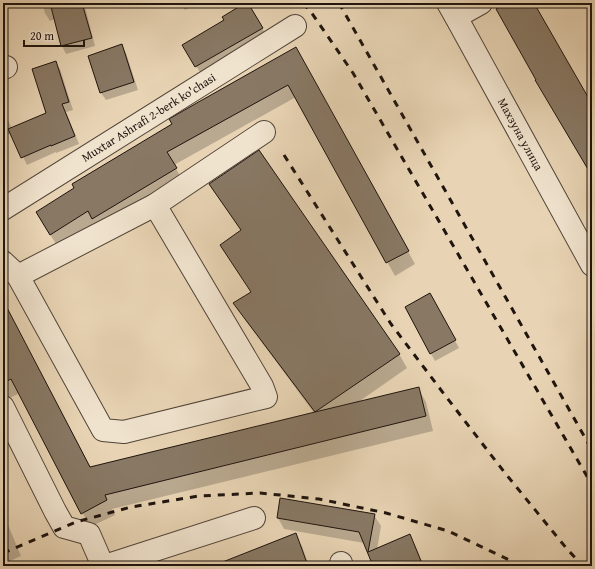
<svg xmlns="http://www.w3.org/2000/svg" width="595" height="569" viewBox="0 0 595 569" font-family="'Gentium Book Plus',serif">
	<style>
		.shadow { fill: #0003 }
		.building { fill: #887864; stroke: #1f140e }
		.lines { fill: none; stroke-linecap: round; stroke-linejoin: round }
		.minor-casing { stroke: #514438; stroke-width: 24 }
		.minor { stroke: #f0e3ce; stroke-width: 22 }
		.rail { stroke: #1f140e; stroke-width: 3; stroke-dasharray: 7 7; stroke-linecap: butt }
		.labels { text-anchor: middle; stroke-width: 4; stroke-linejoin: round; paint-order: stroke }
		.street-label { font-size: 12px; fill: #1f140e; stroke: #f0e3ce }
	</style>
	<rect width="100%" height="100%" fill="#e8d4b4"/>
	<filter id="stains"><feTurbulence type="fractalNoise" baseFrequency=".005" numOctaves="4"/><feColorMatrix values="0 0 0 0 .2 0 0 0 0 .09 0 0 0 0 .02 0 0 0 .5 -.17"/></filter>
	<radialGradient id="worn" r=".72"><stop offset=".6" stop-color="#630" stop-opacity="0"/><stop offset="1" stop-color="#630" stop-opacity=".3"/></radialGradient>
	<path class="shadow" d="M42,3H84L95,46L66,54L62,46L55,19L50,21L45,13Z
		M181,3H199L185,10Z
		M509,3H533L592,106V177L578,152H579Z
		M262,28L267,36L201,74L184,45Z
		M121,46L126,53L138,90L106,100L101,93L90,56Z
		M55,62L60,69L73,110L66,112L79,144L56,153V152L27,165L11,133L3,137V109L12,129L48,113Z
		M303,62L415,264L395,276L296,97L174,165L183,181L58,247L44,225Z
		M210,184L399,354L407,368L357,403L418,388L426,402L433,431L112,509L115,515L90,527L20,393L3,401V300L91,468L314,413L243,317L235,303L252,293L241,231L219,198Z
		M430,295L459,348L435,361L406,308Z
		M3,513L21,556L3,564Z
		M374,515L381,526L377,550L410,536L416,547L424,566H374L364,543L284,529L278,518Z
		M295,535L302,546L309,566H215Z"/>
	<path class="building" d="M50,3H82L92,38L61,46Z
		M245,3H248L263,28L195,67L182,45L224,20L222,17Z
		M507,3H534L592,104V176L535,80H536L496,9Z
		M122,44L134,82L100,93L88,56Z
		M296,47L409,251L386,263L288,85L167,152L177,168L92,219L88,211L50,235L36,212L74,188L72,184L172,124L169,119L195,104Z
		M56,61L69,102L62,104L75,136L51,146V145L21,158L8,129L46,113L32,69Z
		M259,150L400,354L315,412L419,387L426,416L105,495L107,500L81,514L11,379L3,383V300L90,467L315,412L233,303L251,292L220,245L241,230L209,184Z
		M430,293L456,340L430,354L405,307Z
		M280,498L375,514L368,552L410,534L423,566H373L359,532L277,518Z
		M296,533L308,566H215V565Z"/>
	<g class="lines">
		<defs>
			<g id="minor">
				<path id="s1" d="M448,3L456,17L592,265"/>
				<path d="M456,17L481,3"/>
				<path d="M3,68L6,67"/>
				<path id="s2" d="M3,209L295,26"/>
				<path d="M3,262L18,276L103,430L124,432L266,397L262,386L155,205"/>
				<path d="M18,276L155,205L264,132"/>
				<path d="M3,407L55,511L64,527L89,534L103,566"/>
				<path d="M341,563L342,566"/>
				<path d="M105,566L254,518"/>
			</g>
		</defs>
		<use href="#minor" class="minor-casing"/>
		<use href="#minor" class="minor"/>
		<path class="rail" d="M303,3L311,12L353,73L592,485
			M339,3L592,450
			M284,155L391,324L444,394L505,473L567,549L583,566
			M3,553L76,522L131,507L199,496L260,493L319,499L386,513L448,531L522,566"/>
	</g>
	<g class="labels">
		<g class="street-label">
			<text dy="4" stroke="none"><textPath href="#s2" startOffset="172">Muxtar Ashrafi 2-berk ko'chasi</textPath></text>
			<text dy="4" stroke="none"><textPath href="#s1" startOffset="150">Махзуна улица</textPath></text>
		</g>
	</g>
	<rect width="595" height="569" fill="none" stroke="#e8d4b4" stroke-width="16"/>
	<rect x="4" y="4" width="587" height="561" fill="none" stroke="#1f140e" stroke-width="2"/>
	<rect x="8" y="8" width="579" height="553" fill="none" stroke="#1f140e"/>
	<path d="M24 40v6h60v-6" fill="none" stroke="#1f140e" stroke-width="2"/>
	<text x="30" y="40" font-size="12" fill="#1f140e" stroke="#f0e3ce" stroke-width="3" paint-order="stroke">20 m</text>
	<rect width="100%" height="100%" filter="url(#stains)"/>
	<rect width="100%" height="100%" fill="url(#worn)"/>
</svg>
